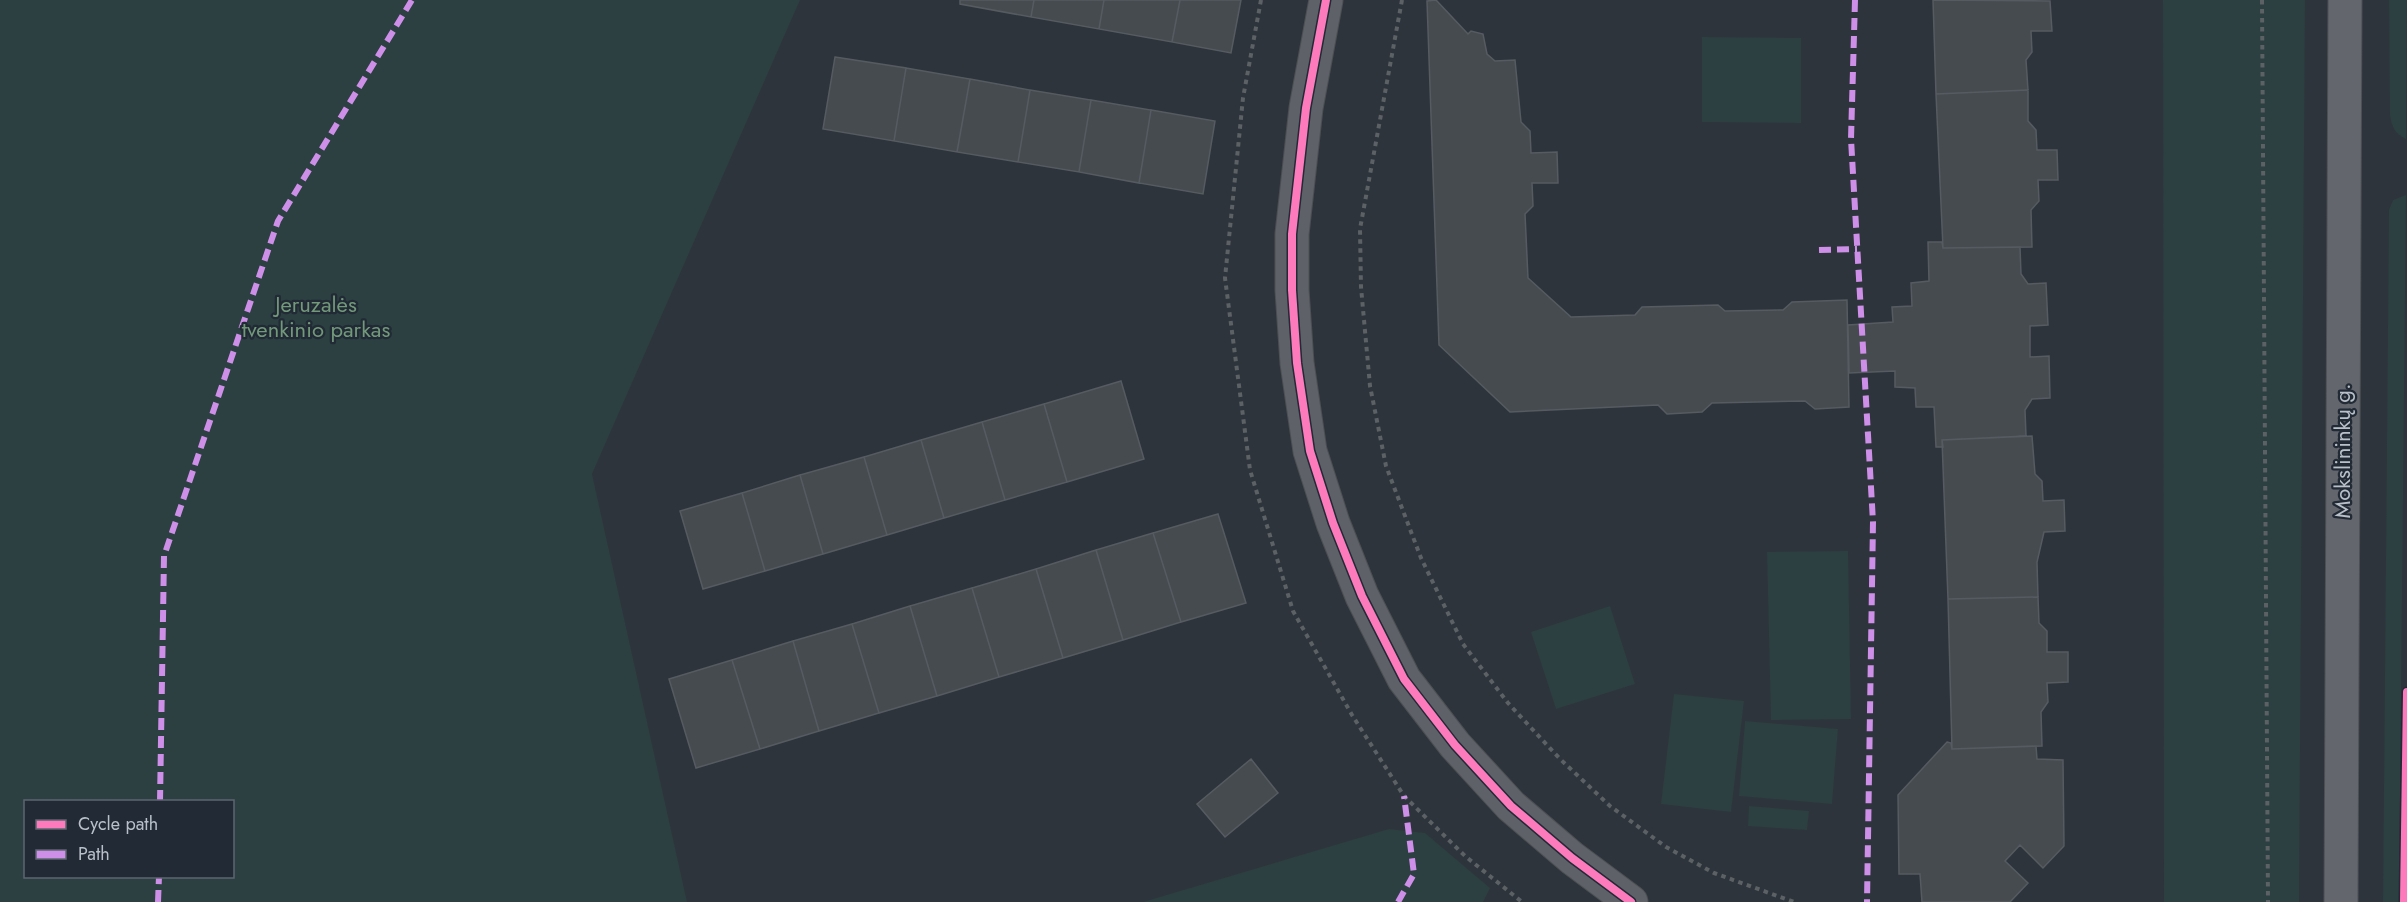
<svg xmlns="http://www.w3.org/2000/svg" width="2407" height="902" viewBox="0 0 2407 902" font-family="Jost,sans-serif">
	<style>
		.green { fill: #2c3f41; fill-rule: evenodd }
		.building { fill: #464b50; stroke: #565b62; stroke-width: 1.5 }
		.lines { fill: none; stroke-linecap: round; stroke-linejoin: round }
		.minor-casing { stroke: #4c5055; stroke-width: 35 }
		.secondary-casing { stroke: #4c5055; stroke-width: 35 }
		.path { stroke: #5c6166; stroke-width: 4; stroke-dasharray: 4.5 4.5; stroke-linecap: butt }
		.minor { stroke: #5e6268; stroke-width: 33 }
		.secondary { stroke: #63666d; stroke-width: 33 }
		.quiet { stroke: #ce8fe9; stroke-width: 6; stroke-dasharray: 12 6; stroke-linecap: butt }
		.cycleway-casing { stroke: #212a35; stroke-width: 11 }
		.cycleway { stroke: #fd7abc; stroke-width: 8 }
		.labels { text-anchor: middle; stroke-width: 4.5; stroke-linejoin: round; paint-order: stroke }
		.park-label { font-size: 22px; fill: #73997b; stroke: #212a35 }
		.street-label { font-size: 22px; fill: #b9c0ca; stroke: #212a35 }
	</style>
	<rect width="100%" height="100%" fill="#2e343b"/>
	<path class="green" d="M0,0H800L592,474L687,902H0ZM26,802H232V876H26Z
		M2163,0H2305L2299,902H2164Z
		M2389,0H2407L2406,139C2394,133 2392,127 2390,115Z
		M1702,37L1801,38V123L1702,122Z
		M2406,195L2399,902H2383L2389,210L2393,200Z
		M1848,551L1851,719L1771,720L1767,552Z
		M1610,606L1635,684L1556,709L1531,632Z
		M1674,694L1744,701L1731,812L1661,804Z
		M1745,721L1838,729L1832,804L1739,796Z
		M1749,806L1809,811L1807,830L1748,826Z
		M1389,829L1425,833L1490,888L1483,902H1143Z"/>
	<path class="building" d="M960,0H1034L1031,17L960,4Z
		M1034,0H1104L1099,29L1031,17Z
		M1104,0H1180L1172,42L1099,29Z
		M1180,0H1241L1231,53L1172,42Z
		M1436,0L1468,34L1471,31L1483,34L1487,54L1495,61L1515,60L1521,122L1530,131L1531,153L1557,152L1558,183H1532L1533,206L1525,214L1528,278L1571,317L1635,315L1642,307L1718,305L1725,311L1783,310L1792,302L1847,300L1849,407L1815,409L1805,401L1712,403L1702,412L1667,414L1658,405L1510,412L1439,345L1427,1Z
		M1933,0L2050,1L2052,31H2031L2032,52L2026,60L2028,90L1936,94Z
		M835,57L906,68L894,141L823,129Z
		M906,68L970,79L957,152L894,141Z
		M970,79L1030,90L1018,162L957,152Z
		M1030,90L1091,100L1079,172L1018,162Z
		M2028,90V121L2036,130L2037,150H2057L2058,180H2038L2039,201L2031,210L2032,247L1943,248L1936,94Z
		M1091,100L1151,110L1139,183L1079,172Z
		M1151,110L1215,121L1203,194L1139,183Z
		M1928,242H1942L1943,248L2020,247L2021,274L2028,284L2046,283L2048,325L2030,326V357L2049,356L2050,398L2032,399L2025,410L2026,436L1942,440L1943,447H1936L1934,407H1916L1915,388L1895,387V371L1849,373L1848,325L1893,322L1892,307L1912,306L1911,283L1929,281Z
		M1121,381L1144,459L1067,482L1044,404Z
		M1044,404L1067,482L1005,500L982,422Z
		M982,422L1005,500L944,518L921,440Z
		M2032,436L2035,474L2042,481L2043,501L2064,500L2065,531L2044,532L2037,562L2038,597L1948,599L1942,440Z
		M921,440L944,518L887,535L864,457Z
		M864,457L887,535L823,554L800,475Z
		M800,475L823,554L765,571L742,493Z
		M742,493L765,571L703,589L680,511Z
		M1218,514L1246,603L1181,622L1153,533Z
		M1153,533L1181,622L1123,640L1096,550Z
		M1096,550L1123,640L1063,658L1036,569Z
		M1036,569L1063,658L999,677L972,588Z
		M972,588L999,677L937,696L910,606Z
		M2038,597L2039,623L2047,631V652H2068V682L2047,683L2048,702L2041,712L2042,746L1952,749L1948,599Z
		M910,606L937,696L879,713L852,624Z
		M852,624L879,713L819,731L793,641Z
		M793,641L819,731L760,749L732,660Z
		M732,660L760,749L696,768L669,679Z
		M1947,742L1951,743L1952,749L2036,746L2037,759L2063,760L2064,846L2043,868L2020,845L2005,861L2028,883L2010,902H1922L1920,874H1899L1898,795Z
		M1251,759L1278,793L1225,837L1197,804Z"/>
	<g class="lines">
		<defs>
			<path id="minor" d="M1326,0L1306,108L1292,234V290L1297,363L1310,451L1333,523L1362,596L1404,679L1455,745L1511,806L1572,858L1631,902"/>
			<path id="secondary" d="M2341,902L2345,0"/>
		</defs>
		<use href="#minor" class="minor-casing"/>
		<use href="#secondary" class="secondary-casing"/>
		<path class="path" d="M1261,0L1243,98L1225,278L1250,470L1293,611L1352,715L1404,796L1465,856L1522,902
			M1402,0L1360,229L1361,287L1370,386L1386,466L1421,558L1463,644L1508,703L1560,759L1610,806L1666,847L1714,873L1794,902
			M2262,0L2268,902"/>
		<use href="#minor" class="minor"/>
		<use href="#secondary" class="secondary"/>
		<path class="quiet" d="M1855,0L1851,139L1873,522L1867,902
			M1819,250L1857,249
			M160,802L164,556L278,221L412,0
			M158,902L159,876
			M1398,902L1414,874L1404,796"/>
		<defs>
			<path id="cycleway" d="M1326,0L1306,108L1292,234V290L1297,363L1310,451L1333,523L1362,596L1404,679L1455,745L1511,806L1572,858L1631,902
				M2404,902L2407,692"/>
		</defs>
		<use href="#cycleway" class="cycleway-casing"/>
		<use href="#cycleway" class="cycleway"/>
	</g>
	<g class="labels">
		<g class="park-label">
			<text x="316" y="312">Jeruzalės<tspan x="316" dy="25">tvenkinio parkas</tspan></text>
		</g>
		<g class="street-label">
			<text transform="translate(2342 451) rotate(-90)" y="8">Mokslininkų g.</text>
		</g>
	</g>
	<rect x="24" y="800" width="210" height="78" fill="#212a35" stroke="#5e6671" stroke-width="1.5"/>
	<rect x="36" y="820" width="30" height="9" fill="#fd7abc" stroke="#5e6671" stroke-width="1.5"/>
	<text x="78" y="830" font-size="18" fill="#b9c0ca">Cycle path</text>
	<rect x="36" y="850" width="30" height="9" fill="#ce8fe9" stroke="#5e6671" stroke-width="1.5"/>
	<text x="78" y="860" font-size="18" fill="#b9c0ca">Path</text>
</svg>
